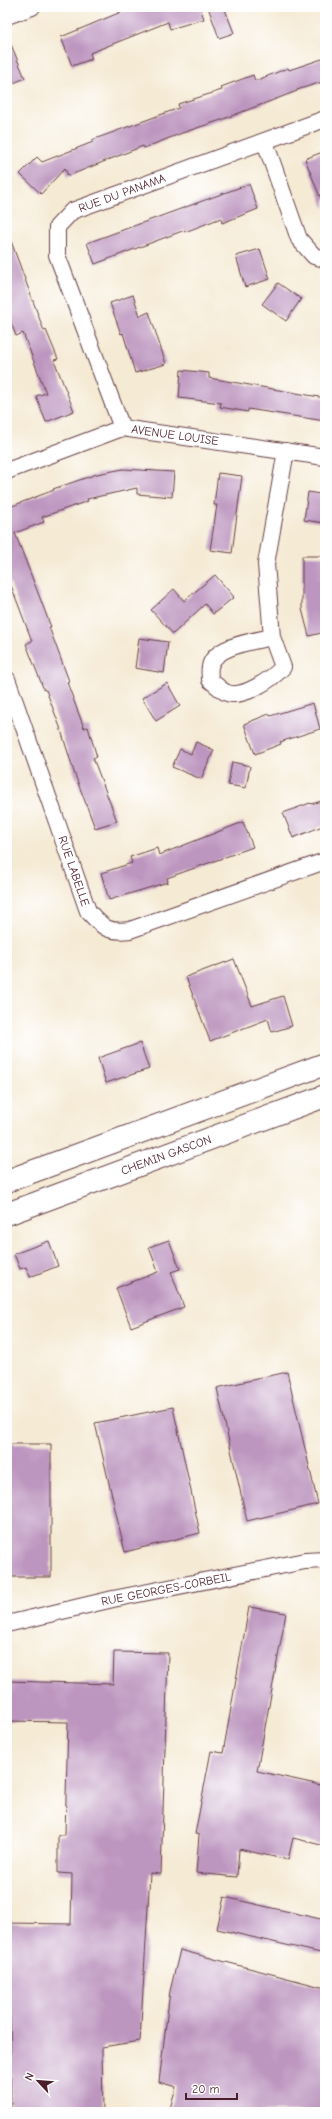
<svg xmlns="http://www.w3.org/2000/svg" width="332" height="2119" viewBox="0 0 332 2119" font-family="'Comic Neue',sans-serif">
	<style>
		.building { fill: #bd96c0 }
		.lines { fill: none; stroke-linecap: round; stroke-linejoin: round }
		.minor-casing { stroke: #643d44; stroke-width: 18 }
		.secondary-casing { stroke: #643d44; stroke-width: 24 }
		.minor { stroke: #fff; stroke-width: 16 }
		.secondary { stroke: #fff; stroke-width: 22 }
		.labels { text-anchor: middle; stroke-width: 4; stroke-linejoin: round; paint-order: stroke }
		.street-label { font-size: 12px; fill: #4a1f2b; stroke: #fff }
	</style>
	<rect width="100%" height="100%" fill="#fff"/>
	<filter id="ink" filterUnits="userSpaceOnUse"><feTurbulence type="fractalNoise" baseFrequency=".025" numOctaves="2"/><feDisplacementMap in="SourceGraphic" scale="8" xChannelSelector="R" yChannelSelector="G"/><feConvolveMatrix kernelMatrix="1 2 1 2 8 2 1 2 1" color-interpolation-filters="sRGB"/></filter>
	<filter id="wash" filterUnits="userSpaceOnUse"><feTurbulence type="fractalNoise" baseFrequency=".012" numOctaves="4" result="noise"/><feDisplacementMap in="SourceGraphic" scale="16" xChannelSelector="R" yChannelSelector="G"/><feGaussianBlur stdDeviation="0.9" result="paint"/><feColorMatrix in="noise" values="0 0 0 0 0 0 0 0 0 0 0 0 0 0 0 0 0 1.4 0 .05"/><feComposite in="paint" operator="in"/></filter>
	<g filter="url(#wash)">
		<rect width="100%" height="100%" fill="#f5ead4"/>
		<g id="blocks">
			<path class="building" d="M133,7H200L204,19L170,29L168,22L90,53L92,59L72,66L61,37Z
				M208,7H224L234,33L219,38Z
				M7,35L25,78L7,86Z
				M325,58V81L297,90V91L221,120L182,133L144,148L143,146L68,176L65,168L41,194L20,174L37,157L42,162L93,142L92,140L179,108L178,104L222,90L221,87L253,75L255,81L288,68L289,70Z
				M325,151V207H324L305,159Z
				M249,184L258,209L222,223L221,218L185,232V230L95,264L87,243Z
				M7,233H8L44,331L46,330L58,359L54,360L74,411L46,422L36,396L46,393L23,333L16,336L7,312Z
				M260,249L270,279L245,287L236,256Z
				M278,283L301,299L286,321L262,304Z
				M133,295L140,316L149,312L166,364L135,373L123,333L121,334L110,303Z
				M181,370L209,373V378L325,398V421L248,409V412L220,407L221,403L179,398Z
				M123,469L174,472L172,497L137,494V488L87,499L88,501L42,517L44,522L15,533L51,627H49L69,681L67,682L84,728L88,727L97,757L93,758L117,821L95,828L74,772L60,727L46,690H44L26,644L32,641L7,575V508L54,490L53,489L97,474Z
				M218,473L242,476L232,553L210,550L217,505H214Z
				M308,492L325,495V523L304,520Z
				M302,556H325V632L309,636L302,609Z
				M215,575L234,597L213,614L205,604L173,634L151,610L174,589L184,601Z
				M139,638L168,642L164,673L135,668Z
				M167,683L180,706L156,721L142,698Z
				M313,703L320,729L280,742L281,744L255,754L244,724L269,714L270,716Z
				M196,742L214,750L201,779L172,767L180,749L191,754Z
				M232,762L250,766L246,788L228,785Z
				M325,800V825L293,838L283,813L310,803L311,804Z
				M243,822L253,847L167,878L168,882L109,900L101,873L132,863L130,857L157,848L159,855Z
				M234,959L252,1006L283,996L292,1026L272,1032L268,1019L210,1041L186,977Z
				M140,1043L149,1069L106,1083L98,1058Z
				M169,1240L180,1269L171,1272L184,1307L131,1327L116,1288L158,1272L149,1247Z
				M49,1241L58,1266L30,1277L26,1267L20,1269L14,1254Z
				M287,1372L318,1504L247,1521L217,1388Z
				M173,1407L200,1533L125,1552L95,1423Z
				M7,1444H51V1577H7Z
				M249,1607L286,1613L257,1771L325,1786V1846L293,1838L288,1860L239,1849L237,1877L196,1873L199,1835L195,1834L211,1751L223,1753Z
				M114,1652L168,1653L161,1874L150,1873L140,2041L102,2047L103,2112H11L10,2016H7V1923L71,1924L72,1874L58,1873V1835H65L68,1722L7,1721V1681L113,1684Z
				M224,1897L325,1920V1954L217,1929Z
				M180,1950L325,1988V2112H169L176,2087L159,2082L170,1991Z"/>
		</g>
	</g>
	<g filter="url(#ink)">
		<use href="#blocks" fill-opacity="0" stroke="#643d44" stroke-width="1"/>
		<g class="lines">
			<defs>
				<path id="minor" d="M7,16L32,7
					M265,142L299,239L314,256L325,259
					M122,428L57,255V227L72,211L325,119
					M7,471L122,428L325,457
					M272,637C255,641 213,646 210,667C209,671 210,676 210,680C215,684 220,689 225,692C241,701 273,678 283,667L272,637L266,564L286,451
					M7,679L88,911C103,928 108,933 130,930L325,861
					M7,1624L113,1599L305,1561L325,1560"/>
				<path id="secondary" d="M7,1181L325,1064
					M7,1214L325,1096"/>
			</defs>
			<use href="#minor" class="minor-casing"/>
			<use href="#secondary" class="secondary-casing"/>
			<use href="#minor" class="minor"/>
			<use href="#secondary" class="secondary"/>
		</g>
	</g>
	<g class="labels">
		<g class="street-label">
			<text transform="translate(122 193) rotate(-20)" y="4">RUE DU PANAMA</text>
			<text transform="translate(175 435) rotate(8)" y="4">AVENUE LOUISE</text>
			<text transform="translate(74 871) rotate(71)" y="4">RUE LABELLE</text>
			<text transform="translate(166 1155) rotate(-20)" y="4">CHEMIN GASCON</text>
			<text transform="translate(166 1589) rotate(-11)" y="4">RUE GEORGES-CORBEIL</text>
		</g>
	</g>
	<rect width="332" height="2119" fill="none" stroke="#fff" stroke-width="24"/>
	<g transform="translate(38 2081) rotate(296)" stroke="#ffffff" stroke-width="3" paint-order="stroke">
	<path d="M0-3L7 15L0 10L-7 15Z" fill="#4a1f2b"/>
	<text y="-6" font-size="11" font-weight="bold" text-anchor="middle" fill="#4a1f2b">N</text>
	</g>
	<path d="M186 2093v6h51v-6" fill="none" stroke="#4a1f2b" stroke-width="2"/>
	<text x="192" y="2093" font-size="12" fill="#4a1f2b" stroke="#ffffff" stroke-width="3" paint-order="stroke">20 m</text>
</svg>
